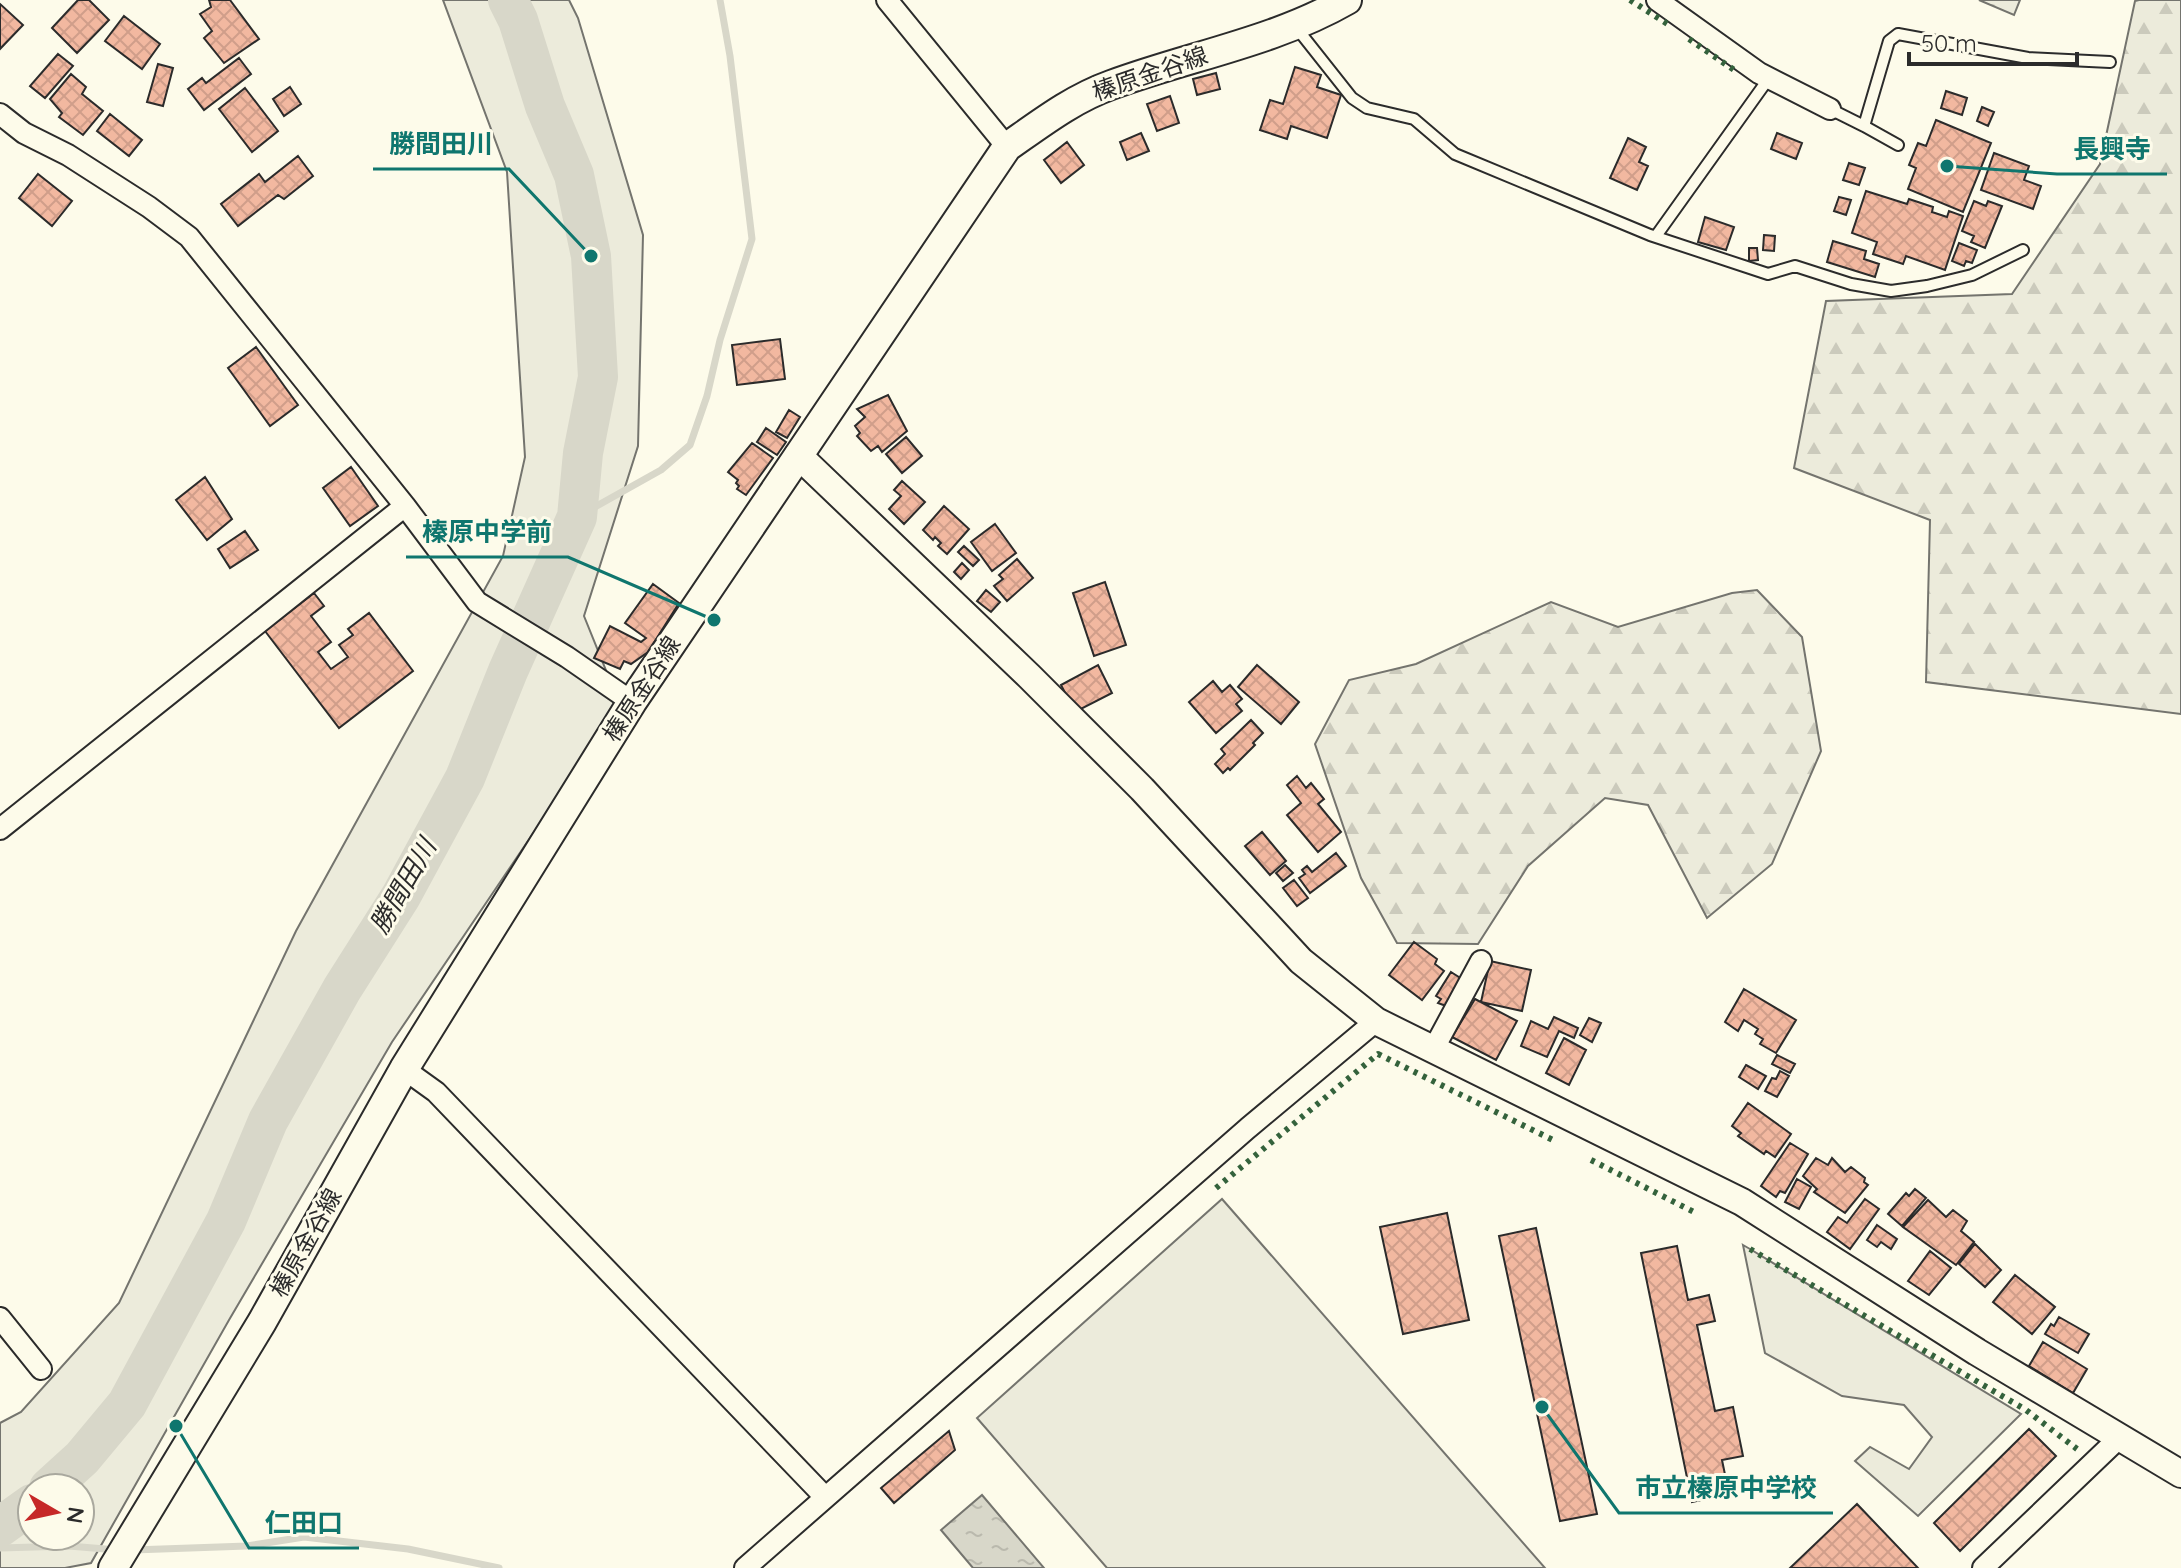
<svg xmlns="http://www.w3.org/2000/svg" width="2181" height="1568" viewBox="0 0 2181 1568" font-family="Quicksand,'Noto Sans JP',sans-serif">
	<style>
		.green { fill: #ecebdb; stroke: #74746e; stroke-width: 2; fill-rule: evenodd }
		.forest { fill: url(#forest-firs); stroke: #74746e; stroke-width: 2 }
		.cemetery { fill: url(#cemetery-stones); stroke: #74746e; stroke-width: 2 }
		.water { fill: url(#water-ripples); stroke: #74746e; stroke-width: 2 }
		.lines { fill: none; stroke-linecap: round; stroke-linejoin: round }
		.stream { stroke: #d8d7c9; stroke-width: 7 }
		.river { stroke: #d8d7c9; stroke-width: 40 }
		.building { fill: url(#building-cross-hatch); stroke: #2b2b2b; stroke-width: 2 }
		.service-casing { stroke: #2b2b2b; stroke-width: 14 }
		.minor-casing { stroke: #2b2b2b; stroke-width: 24 }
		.tertiary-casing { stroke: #2b2b2b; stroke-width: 30 }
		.secondary-casing { stroke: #2b2b2b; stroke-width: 32 }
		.service { stroke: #fdfbea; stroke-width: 10 }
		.minor { stroke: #fdfbea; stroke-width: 20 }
		.tertiary { stroke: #fdfbea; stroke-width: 26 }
		.secondary { stroke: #fdfbea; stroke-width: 28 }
		.hedge { stroke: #34623c; stroke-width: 6; stroke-dasharray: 4 6; stroke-linecap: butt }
		.labels { text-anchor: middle; stroke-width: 6; stroke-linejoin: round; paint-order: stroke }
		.street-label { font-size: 24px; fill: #2b2b2b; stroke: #fdfbea }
		.water-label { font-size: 26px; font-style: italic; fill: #2b2b2b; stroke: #fdfbea }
		.leader { fill: none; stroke: #0f766e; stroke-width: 3 }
		.callout-dot { fill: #0f766e; stroke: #fdfbea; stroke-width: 3 }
		.callout-label { font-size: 26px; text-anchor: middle; font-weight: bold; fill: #0f766e; stroke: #fdfbea; stroke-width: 6; stroke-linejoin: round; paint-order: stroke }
	</style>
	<defs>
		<pattern id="forest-firs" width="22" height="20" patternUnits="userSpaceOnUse" patternTransform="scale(2)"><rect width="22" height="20" fill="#ecebdb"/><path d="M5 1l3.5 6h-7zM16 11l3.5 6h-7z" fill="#cbcabc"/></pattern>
		<pattern id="cemetery-stones" width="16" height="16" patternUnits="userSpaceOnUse" patternTransform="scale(2)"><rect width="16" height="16" fill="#ecebdb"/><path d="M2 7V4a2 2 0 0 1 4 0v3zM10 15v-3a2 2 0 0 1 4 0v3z" fill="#cbcabc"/></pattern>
		<pattern id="water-ripples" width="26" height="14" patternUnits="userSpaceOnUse" patternTransform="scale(2)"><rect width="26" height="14" fill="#d8d7c9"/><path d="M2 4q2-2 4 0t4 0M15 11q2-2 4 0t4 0" fill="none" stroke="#bab9ad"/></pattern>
		<pattern id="building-cross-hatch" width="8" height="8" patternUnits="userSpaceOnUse" patternTransform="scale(2)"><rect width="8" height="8" fill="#f2b8a0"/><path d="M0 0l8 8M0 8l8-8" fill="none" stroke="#d09e8a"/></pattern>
	</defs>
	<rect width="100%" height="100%" fill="#fdfbea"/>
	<path class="green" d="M443,0H569L578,18L643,235L638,446L584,616L620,705L392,1042L229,1320L91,1563L65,1568H0V1423L21,1412L119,1303L296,931L503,556L525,457L507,172ZM32,1488H80V1536H32Z
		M1222,1199L1545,1568H1107L977,1418Z
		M1743,1245L1750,1249L2021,1414L1918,1516L1855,1461L1870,1447L1909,1469L1932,1437L1904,1405L1842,1396L1765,1353Z"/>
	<path class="forest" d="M2139,0H2181V714L1926,682L1930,520L1794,468L1826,301L2012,294L2100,164L2135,1Z
		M1757,590L1802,637L1821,751L1772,864L1707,918L1648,805L1605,798L1528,866L1478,944L1397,943L1361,878L1315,744L1349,680L1416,664L1551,602L1618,627L1732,593Z"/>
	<path class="cemetery" d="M1979,0H2020L2014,15Z"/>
	<path class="water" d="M982,1495L1044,1568H973L941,1530Z"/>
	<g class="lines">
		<path class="stream" d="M577,517L661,470L690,445L707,396L720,340L752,239L730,56L720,0
			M0,1548L69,1546L117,1550
			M133,1550L247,1546L304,1537L408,1549L499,1568"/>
		<path class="river" d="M49,1488L82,1458L127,1404L226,1221L268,1121L342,989L401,896L465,778L508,671L577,517L583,453L598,377L591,256L574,175L545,106L518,20L508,0
			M0,1527L32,1504"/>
	</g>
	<path class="building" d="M78,0H89L109,20L77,53L52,28Z
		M230,0L259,39L224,63L204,38L212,31L200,14L211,7L209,0Z
		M0,4L23,25L0,49Z
		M124,16L160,44L142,69L105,41Z
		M58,54L73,66L45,98L30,86Z
		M239,58L251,74L204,110L188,89L202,78L206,83Z
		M158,64L173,68L163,106L147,102Z
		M1295,67L1321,75L1317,87L1341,95L1327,138L1291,126L1287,139L1260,130L1270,100L1283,104Z
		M1216,73L1220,89L1197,95L1193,79Z
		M71,74L86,87L82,94L103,111L83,135L59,117L62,113L50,99Z
		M290,87L301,104L284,116L273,99Z
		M245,88L278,131L252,152L219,109Z
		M1946,91L1967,98L1962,115L1941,108Z
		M1170,96L1179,123L1157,131L1147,104Z
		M1982,107L1994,112L1988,126L1977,121Z
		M110,114L142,140L129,156L97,131Z
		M1936,120L1991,143L1963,212L1908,189L1916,168L1909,165L1918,143L1926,146Z
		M1141,133L1149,151L1127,160L1120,142Z
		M1777,133L1802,143L1796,159L1771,149Z
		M1628,138L1646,147L1639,162L1648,166L1637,190L1610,178Z
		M1067,142L1084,165L1061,183L1044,160Z
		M1994,153L2029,166L2024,180L2041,186L2033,209L1981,190Z
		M298,156L313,176L284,199L278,195L238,226L221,204L259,174L265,182Z
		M1849,163L1865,168L1859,185L1843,180Z
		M38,174L72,201L52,226L19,198Z
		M1866,191L1907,204L1909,199L1933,207L1932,212L1947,217L1949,211L1963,216L1945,270L1906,256L1903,264L1873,254L1877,242L1852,233Z
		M1839,197L1851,200L1846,215L1834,211Z
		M1974,201L1986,206L1988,201L2002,206L1985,248L1971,242L1974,236L1962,231Z
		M1705,217L1734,227L1726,250L1698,242Z
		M1764,235L1775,236L1774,251L1763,250Z
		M1833,241L1866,251L1864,259L1879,264L1875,277L1827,262Z
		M1959,243L1977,250L1972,263L1966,261L1964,266L1952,261Z
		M1749,248H1757L1758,260L1749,261Z
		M780,339L785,379L737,385L732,345Z
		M256,347L298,405L270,426L228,368Z
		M888,395L907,431L882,452L878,446L871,451L857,436L860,433L855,426L865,417L857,409Z
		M789,410L800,417L787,438L776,432Z
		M766,428L786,442L777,455L757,442Z
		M906,437L922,456L902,473L886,454Z
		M752,443L773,458L746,495L737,489L739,486L736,483L738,480L728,472Z
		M351,467L378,506L350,526L323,488Z
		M205,477L232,519L207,540L176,500Z
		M902,481L925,502L904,524L889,509L901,496L894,490Z
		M944,506L969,529L947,554L938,546L941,543L935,537L933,540L923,530Z
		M995,524L1016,553L992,571L971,542Z
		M245,531L258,550L230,568L218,549Z
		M964,546L979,560L973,566L958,552Z
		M1017,559L1033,578L1007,601L994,586L1003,579L999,575Z
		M962,563L969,570L961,579L954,572Z
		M1105,582L1126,645L1094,656L1073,593Z
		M653,584L679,603L648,652L631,664L624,661L620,669L594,658L610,626L641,642L646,638L625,623Z
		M986,590L1000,602L991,612L977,601Z
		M314,593L324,606L311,616L331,642L318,652L331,669L348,657L339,645L353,635L348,629L369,613L413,671L339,728L265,631Z
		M1098,665L1112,693L1075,712L1061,685Z
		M1257,665L1299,702L1281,724L1238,687Z
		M1213,681L1222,692L1230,685L1242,699L1236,704L1242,711L1216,733L1189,702Z
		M1251,720L1263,733L1253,743L1255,745L1230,770L1228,768L1223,773L1215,764L1225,754L1221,749Z
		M1297,776L1306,788L1311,783L1324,799L1318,804L1341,832L1318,852L1287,815L1301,803L1287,785Z
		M1262,832L1286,861L1270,875L1245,846Z
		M1336,853L1346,866L1310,893L1299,878L1305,874L1302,870L1307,866L1312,872Z
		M1285,865L1293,873L1283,881L1276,873Z
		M1294,880L1308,898L1297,906L1283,888Z
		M1414,942L1437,959L1435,964L1444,971L1422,1000L1389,975Z
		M1490,961L1531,970L1522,1011L1481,1002Z
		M1451,972L1462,979L1446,1006L1438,1003L1441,999L1436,996Z
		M1744,989L1796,1020L1776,1053L1760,1044L1763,1039L1755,1034L1758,1029L1744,1020L1738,1031L1725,1022Z
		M1475,999L1517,1021L1496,1060L1452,1037Z
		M1554,1017L1578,1028L1574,1038L1559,1031L1547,1057L1521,1046L1531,1021L1548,1029Z
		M1589,1018L1601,1023L1592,1042L1580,1035Z
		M1564,1038L1586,1050L1569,1085L1546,1073Z
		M1777,1055L1795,1064L1790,1073L1772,1064Z
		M1746,1065L1766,1076L1758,1089L1739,1077Z
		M1780,1071L1789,1076L1777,1097L1765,1091L1772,1078L1776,1079Z
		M1748,1103L1791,1134L1775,1157L1766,1151L1764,1154L1738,1136L1741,1133L1732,1126Z
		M1790,1143L1808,1154L1785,1193L1780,1191L1776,1197L1761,1186Z
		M1816,1158L1828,1165L1832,1158L1845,1172L1851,1167L1865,1178L1864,1182L1868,1185L1845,1213L1814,1192L1817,1189L1803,1176Z
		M1797,1179L1811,1187L1799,1209L1785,1202Z
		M1915,1189L1926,1198L1902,1226L1888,1214L1906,1193L1909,1196Z
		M1865,1199L1879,1209L1850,1249L1827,1232L1838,1217L1847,1223Z
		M1928,1200L1946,1217L1953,1210L1967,1221L1961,1231L1974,1242L1956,1265L1903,1227Z
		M1447,1213L1469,1320L1403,1334L1380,1227Z
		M1877,1225L1897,1239L1891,1249L1881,1242L1877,1247L1867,1240Z
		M1536,1228L1597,1514L1560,1521L1499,1236Z
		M1975,1244L2001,1270L1985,1287L1959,1264Z
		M1677,1246L1688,1300L1709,1295L1715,1321L1697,1325L1715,1411L1733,1407L1743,1456L1722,1460L1729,1494L1692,1502L1641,1253Z
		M1930,1251L1951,1268L1929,1295L1908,1281Z
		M2015,1275L2055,1307L2032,1334L1993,1302Z
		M2059,1317L2089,1334L2078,1353L2045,1334L2051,1324L2054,1326Z
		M2043,1342L2087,1369L2073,1393L2029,1366Z
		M2029,1429L2056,1456L1960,1551L1934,1523Z
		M949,1431L955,1450L894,1503L881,1488Z
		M1857,1504L1918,1568H1790Z"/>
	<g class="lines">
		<defs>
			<path id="service" d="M1295,26L1352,98L1367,108L1414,119L1455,154L1650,235L1768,274L1795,266L1851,284L1891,291L1927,286L1972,275L2023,250
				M1830,109L1864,126L1889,41L1898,34L2028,58L2110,62
				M1864,126L1898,145
				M1656,236L1769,78"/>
			<path id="minor" d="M887,0L1007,147
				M1657,0L1759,73L1830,109
				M0,114L24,133L68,155L149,207L189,237L405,506L477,602L567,657L632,702
				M0,829L405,506
				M1433,1050L1481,961
				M404,1069L436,1092L824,1496
				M0,1318L41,1369
				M745,1568L1248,1128L1376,1021
				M1983,1568L2120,1437"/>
			<path id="tertiary" d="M798,455L1030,677L1142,789L1301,961L1376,1021L1742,1202L1977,1352L2181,1474"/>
			<path id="secondary" d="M113,1568L262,1322L404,1069L632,702L1007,147C1040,124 1072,99 1111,85C1189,56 1274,42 1347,0"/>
		</defs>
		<use href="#service" class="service-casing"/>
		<use href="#minor" class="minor-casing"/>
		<use href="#tertiary" class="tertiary-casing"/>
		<use href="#secondary" class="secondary-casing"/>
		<use href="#service" class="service"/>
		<use href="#minor" class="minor"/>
		<use href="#tertiary" class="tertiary"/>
		<use href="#secondary" class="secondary"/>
		<path class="hedge" d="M1630,0L1669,25
			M1689,39L1737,72
			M1591,1160L1696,1213
			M1216,1188L1378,1054L1555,1141
			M1750,1249L2026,1410L2077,1449"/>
	</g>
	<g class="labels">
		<g class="street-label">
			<text transform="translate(1150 74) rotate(-19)" y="8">榛原金谷線</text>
			<text transform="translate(642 689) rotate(-57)" y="8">榛原金谷線</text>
			<text transform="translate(306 1243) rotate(-61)" y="8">榛原金谷線</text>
		</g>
		<g class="water-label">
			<text transform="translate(403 886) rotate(-60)" y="9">勝間田川</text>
		</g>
	</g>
	<path class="leader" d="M591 256L509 169H373M1947 166L2057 174H2167M714 620L568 557H406M1542 1407L1619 1513H1833M176 1426L249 1548H359"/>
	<g class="callout-dot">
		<circle cx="591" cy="256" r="8"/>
		<circle cx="1947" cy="166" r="8"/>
		<circle cx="714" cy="620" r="8"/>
		<circle cx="1542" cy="1407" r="8"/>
		<circle cx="176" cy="1426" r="8"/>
	</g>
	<g class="callout-label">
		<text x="441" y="153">勝間田川</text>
		<text x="2112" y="158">長興寺</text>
		<text x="487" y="541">榛原中学前</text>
		<text x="1726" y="1497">市立榛原中学校</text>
		<text x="304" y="1532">仁田口</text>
	</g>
	<g transform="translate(56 1512) rotate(99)"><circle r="38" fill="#fdfbea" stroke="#a9a89e" stroke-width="2"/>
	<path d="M0-6L14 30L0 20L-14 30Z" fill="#c62828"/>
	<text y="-12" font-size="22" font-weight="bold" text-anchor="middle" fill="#2b2b2b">N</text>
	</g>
	<path d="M1909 52v12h168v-12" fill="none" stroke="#2b2b2b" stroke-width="4"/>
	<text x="1921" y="52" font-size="24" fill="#2b2b2b" stroke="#fdfbea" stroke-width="6" paint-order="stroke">50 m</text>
</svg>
